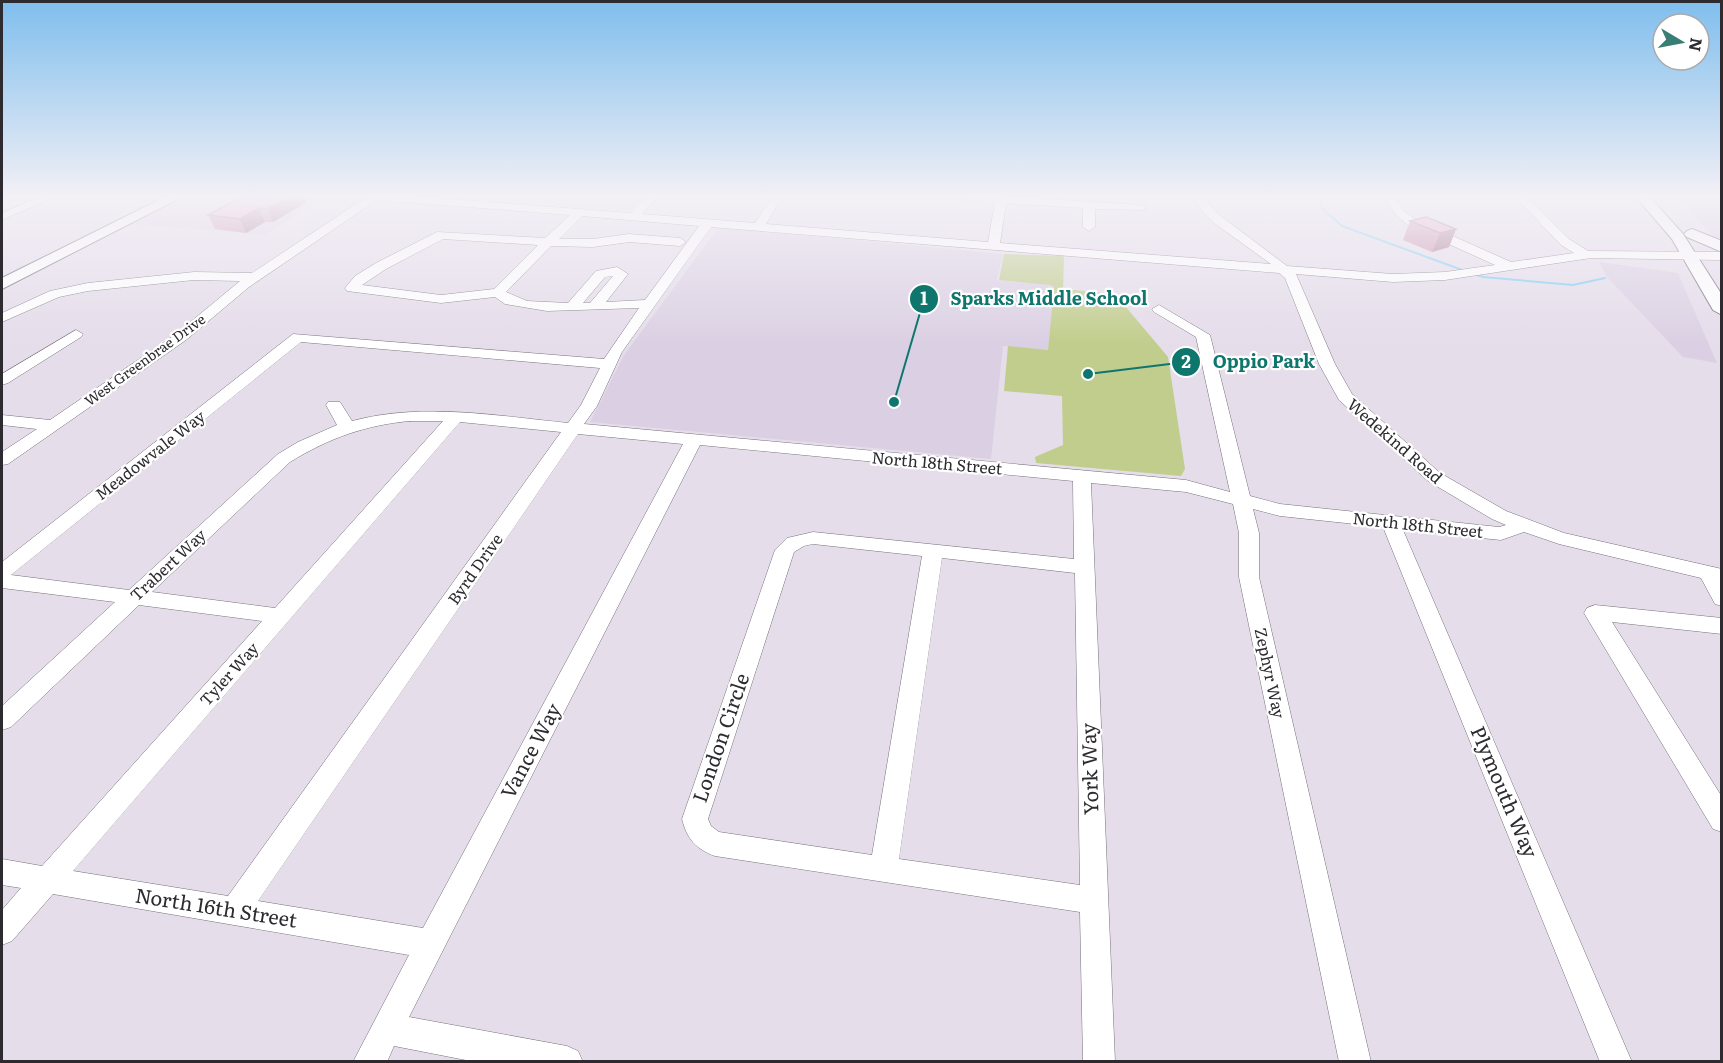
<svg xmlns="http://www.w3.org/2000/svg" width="1723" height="1063" viewBox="0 0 1723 1063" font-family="Literata,serif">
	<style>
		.built { fill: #dbd0e3 }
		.green { fill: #c1cd8c }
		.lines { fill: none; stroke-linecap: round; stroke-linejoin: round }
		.stream { stroke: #81ccf5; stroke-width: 2 }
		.minor-casing { stroke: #77717c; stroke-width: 1 }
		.major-casing { stroke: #77717c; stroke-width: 2 }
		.minor { fill: #fff; fill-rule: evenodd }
		.major { fill: #fff; fill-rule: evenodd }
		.wall { fill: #ca8daa }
		.shaded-wall { fill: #a4738b }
		.building { fill: #eba4c6; stroke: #a4738b; stroke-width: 1.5 }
		.labels { text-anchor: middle; stroke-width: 4.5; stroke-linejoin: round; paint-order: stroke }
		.far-street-label { font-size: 14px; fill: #2d2b2f; stroke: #fff }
		.street-label { font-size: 16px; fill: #2d2b2f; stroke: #fff }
		.near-street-label { font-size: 20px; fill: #2d2b2f; stroke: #fff }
		.leader { fill: none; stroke: #0f766e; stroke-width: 2 }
		.callout-dot { fill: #0f766e; stroke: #fff; stroke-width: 2 }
		.mark-label { font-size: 18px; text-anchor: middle; font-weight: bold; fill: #fff }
		.callout-label { font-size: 18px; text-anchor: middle; font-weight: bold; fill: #0f766e; stroke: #fff; stroke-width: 4.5; stroke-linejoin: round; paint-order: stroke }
	</style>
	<rect width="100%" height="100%" fill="#e5ddea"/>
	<path class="built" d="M186,196H331L360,199L351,206L314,204L265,235L132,224Z
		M445,196H645L633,208L627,210Z
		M1677,196H1721V238H1715Z
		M719,227L1003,254L997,280L1050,285L1054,287L1048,350L1003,346L991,459L590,422L624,355Z
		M1599,262L1678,273L1717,363L1683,357L1607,277Z"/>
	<path class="green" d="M1004,254L1064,256L1063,289L1115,294L1168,357L1185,469L1181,476L1036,463L1035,457L1063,445L1062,396L1004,391L1008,346L1048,350L1054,287L1050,285L999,280Z"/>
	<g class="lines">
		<path class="stream" d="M1320,196L1322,208L1342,226L1465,271
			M1474,274L1483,277L1573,285L1605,278"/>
		<defs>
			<path id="minor" d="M42,196H57L2,220V213Z
				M368,196H412L630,213L647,196H658L642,214L755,223L773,196H783L766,224L988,242L995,202L956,199L951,196H1002L1140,205L1144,206V210L1095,209V227L1089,231L1083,227V208L1006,203L1000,243L1271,264L1214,223L1202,211L1193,196H1204L1211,207L1222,217L1287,266L1393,274L1445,272L1495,265L1409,226L1397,216L1383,196H1393L1405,212L1417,220L1511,262L1574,253L1561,245L1514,196H1526L1569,239L1588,251L1722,252V260L1591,258L1445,280L1393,282L1296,274L1335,364L1352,394L1440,473L1506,511L1564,533L1722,569V606L1715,604L1701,578L1559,544L1524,532L1501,540L1403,530L1632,1062H1600L1383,527L1280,516L1253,509L1259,533V577L1371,1062H1339L1239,577V533L1233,504L1186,492L1091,483L1115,1062H1083L1080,912L715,856C696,849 687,839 682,819L775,550L787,538L813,532L1074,559L1073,481L700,445L409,1017L567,1046L578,1051L583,1062H476L394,1046L387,1062H353L409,955L53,894L12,941L2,945V910L21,888L2,885V859L42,866L262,621L139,605L11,727L2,730V706L115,602L2,588V562L293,334L604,359L639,308L547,311L505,304L495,297L441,303L347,291L345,288L355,276L376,263L437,232L545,238L570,215L377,200L249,287L186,340L8,464L2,465V452L37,429L2,425V415L50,420L176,334L240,281L194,280L88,291L59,297L2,322V313L50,291L88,283L194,272L252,273ZM582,216L699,226L645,300L606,302L628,274L617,267L596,271L568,303L527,301L506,292L551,246L593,247L629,242L680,246L686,242L680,238L629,234L593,239H559ZM711,227L1279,273L1285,278L1319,364L1339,400L1428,481L1492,519L1506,525L1499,527L1280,504L1250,496L1210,335L1159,305L1152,309L1154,312L1196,337L1230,492L1186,480L584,424L597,406L622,352ZM443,239L538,245L494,289L441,295L362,285L386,269ZM613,276L590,303H583L605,277ZM301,342L600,368L581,405L568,423C497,416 423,402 352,421L340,402H328L326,405L337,425L298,442L278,454L129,590L11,575ZM410,421H443L275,608L152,592L290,462C329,438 366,425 410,421ZM460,422L561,432L228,896L73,871ZM578,434L683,444L423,928L258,901ZM813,544L922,556L872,855L719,832L711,826L708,819L794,552L804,546ZM942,558L1075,573L1080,885L899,859Z
				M76,330L83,334L81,337L8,383L2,385V374Z
				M1595,605L1722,618V634L1612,622L1722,797V832L1713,829L1584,613L1587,608Z"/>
			<path id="major" d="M167,196H184L2,289V278Z
				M1635,196H1649L1683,234L1722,295V315L1713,310L1672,239Z
				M1692,229L1722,241V252L1687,237L1684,234L1687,231Z"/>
		</defs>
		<use href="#minor" class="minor-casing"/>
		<use href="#major" class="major-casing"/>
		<use href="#minor" class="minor"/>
		<use href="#major" class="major"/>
	</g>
	<path class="wall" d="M307,202L273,222H265L246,233L215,229L208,215Z
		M1410,221L1456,229L1449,247L1432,252L1403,240Z"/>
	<path class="shaded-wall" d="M291,196H305L307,202L273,222L267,209Z
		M259,208L265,222L246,233L240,219Z
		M1456,229L1449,247L1432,252L1440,233Z"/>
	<path class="building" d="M244,196H291L267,209L259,208L240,219L208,215Z
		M1426,217L1456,229L1440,233L1410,221Z"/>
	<linearGradient id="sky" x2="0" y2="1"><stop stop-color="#7fbeed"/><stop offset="0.57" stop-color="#f3f0f6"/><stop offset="1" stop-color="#f3f0f6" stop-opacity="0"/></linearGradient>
	<rect width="1723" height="344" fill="url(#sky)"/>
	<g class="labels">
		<g class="far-street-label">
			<text transform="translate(145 360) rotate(-36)" y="5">West Greenbrae Drive</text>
		</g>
		<g class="street-label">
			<text transform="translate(1395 441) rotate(41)" y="6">Wedekind Road</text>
			<text transform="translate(150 455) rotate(-38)" y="6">Meadowvale Way</text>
			<text transform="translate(937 463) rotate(5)" y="6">North 18th Street</text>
			<text transform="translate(1418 525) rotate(6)" y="6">North 18th Street</text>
			<text transform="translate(168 565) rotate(-43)" y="6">Trabert Way</text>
			<text transform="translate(475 569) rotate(-55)" y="6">Byrd Drive</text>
			<text transform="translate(1270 673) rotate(78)" y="6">Zephyr Way</text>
			<text transform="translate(229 674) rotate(-48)" y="6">Tyler Way</text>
		</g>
		<g class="near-street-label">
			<text transform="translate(721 738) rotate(-71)" y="7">London Circle</text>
			<text transform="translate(531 751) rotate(-62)" y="7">Vance Way</text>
			<text transform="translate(1090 769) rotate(-92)" y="7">York Way</text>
			<text transform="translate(1504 792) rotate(67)" y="7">Plymouth Way</text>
			<text transform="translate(216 908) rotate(9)" y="7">North 16th Street</text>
		</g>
	</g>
	<path class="leader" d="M894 402L924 299M1088 374L1186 362"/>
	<g class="callout-dot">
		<circle cx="894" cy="402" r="6"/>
		<circle cx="1088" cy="374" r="6"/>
		<circle cx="924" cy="299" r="15"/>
		<circle cx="1186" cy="362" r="15"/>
	</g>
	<g class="mark-label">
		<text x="924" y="305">1</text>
		<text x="1186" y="368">2</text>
	</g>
	<g class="callout-label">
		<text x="1049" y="305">Sparks Middle School</text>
		<text x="1264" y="368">Oppio Park</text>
	</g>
	<rect width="1723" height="1063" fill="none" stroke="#2d2b2f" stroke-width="6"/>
	<g transform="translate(1681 42) rotate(100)"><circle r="28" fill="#ffffff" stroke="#abaaac" stroke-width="1.5"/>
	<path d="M0-4.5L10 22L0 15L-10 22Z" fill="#397e74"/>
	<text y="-9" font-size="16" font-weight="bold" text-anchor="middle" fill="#2d2b2f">N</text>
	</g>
</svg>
